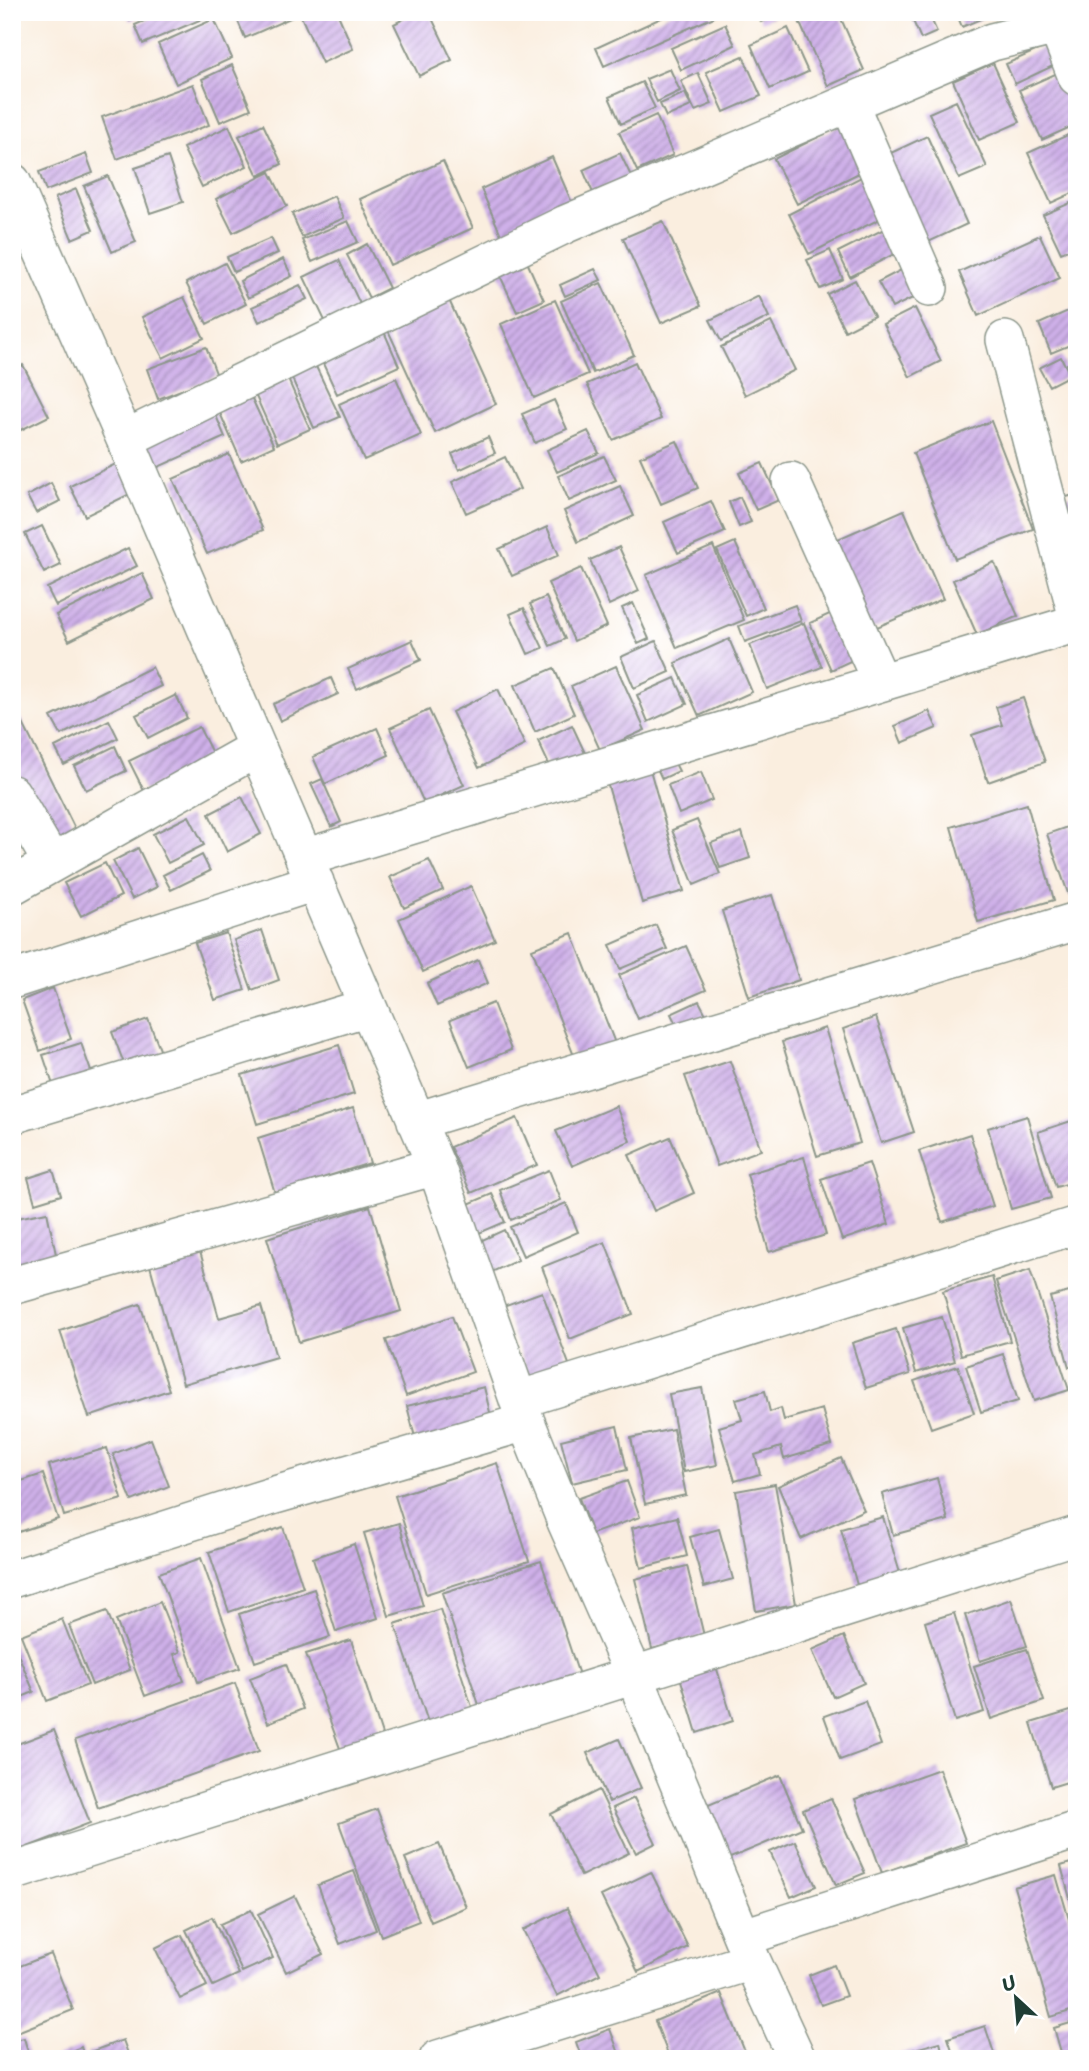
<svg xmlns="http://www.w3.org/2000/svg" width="1089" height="2071" viewBox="0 0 1089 2071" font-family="Sriracha,sans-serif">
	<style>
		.building { fill: url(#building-hatch) }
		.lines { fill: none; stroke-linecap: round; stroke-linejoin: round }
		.minor-casing { stroke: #8c968a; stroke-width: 40 }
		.minor { stroke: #fff; stroke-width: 37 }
	</style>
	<defs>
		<pattern id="building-hatch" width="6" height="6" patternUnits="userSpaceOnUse" patternTransform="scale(1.75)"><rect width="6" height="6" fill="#cfb0e9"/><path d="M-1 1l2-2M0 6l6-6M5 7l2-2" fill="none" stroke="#a790be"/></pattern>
	</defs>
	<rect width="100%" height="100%" fill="#fff"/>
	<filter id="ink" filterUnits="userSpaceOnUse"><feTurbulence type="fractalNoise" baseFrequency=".0143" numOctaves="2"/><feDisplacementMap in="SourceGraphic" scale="14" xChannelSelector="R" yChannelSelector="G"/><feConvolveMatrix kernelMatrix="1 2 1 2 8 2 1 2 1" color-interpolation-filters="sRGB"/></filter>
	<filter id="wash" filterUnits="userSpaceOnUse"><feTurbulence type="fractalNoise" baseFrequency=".00686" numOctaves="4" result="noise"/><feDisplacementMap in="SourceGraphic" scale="28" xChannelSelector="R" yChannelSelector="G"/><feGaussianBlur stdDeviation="1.57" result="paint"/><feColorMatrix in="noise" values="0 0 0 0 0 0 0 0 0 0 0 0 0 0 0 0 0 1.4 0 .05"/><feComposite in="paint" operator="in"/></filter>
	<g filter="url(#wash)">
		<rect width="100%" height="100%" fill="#faeedf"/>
		<g id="blocks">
			<path class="building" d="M126,12H148L130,21Z
				M164,12H199L202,19L143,44L135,25Z
				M234,12H294L295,16L245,38Z
				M299,12H337L353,49L322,63Z
				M417,12H429L452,60L419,76L394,24Z
				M674,12H711L714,17L604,66L596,48Z
				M757,12H784L761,22Z
				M813,12H838L864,70L828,86L798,19Z
				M909,12H928L937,32L921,39Z
				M956,12H981L983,18L962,27Z
				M214,19L232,58L176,84L158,44Z
				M725,24L735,45L681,70L671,48Z
				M788,28L808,72L770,89L751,45Z
				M1049,45L1057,64L1015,84L1006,64Z
				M743,56L761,96L724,112L706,72Z
				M993,63L1020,122L979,140L953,81Z
				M232,65L251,109L220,122L202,79Z
				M670,69L680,91L657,102L646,79Z
				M1062,71L1077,104V124L1042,140L1019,90Z
				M698,73L712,104L695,111L681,81Z
				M642,82L655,108L621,124L609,97Z
				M193,84L209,125L117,159L102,117Z
				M685,93L691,106L666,117L660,104Z
				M956,101L987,167L959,179L929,113Z
				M656,115L673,155L637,171L619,132Z
				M848,122L871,167L797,204L774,159Z
				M263,124L282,164L258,176L239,136Z
				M229,126L247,166L202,187L183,148Z
				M1070,134L1077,149V191L1051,203L1028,153Z
				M927,136L967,224L920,246L880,158Z
				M620,153L631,176L593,193L583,170Z
				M86,154L93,173L46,191L39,172Z
				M168,157L183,202L150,213L135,168Z
				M552,157L573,205L502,237L481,189Z
				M443,161L473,228L390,265L360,199Z
				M270,172L287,206L233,233L216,199Z
				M869,173L890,214L809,254L789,214Z
				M108,176L136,242L112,252L84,186Z
				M76,189L93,230L72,239L55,198Z
				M334,196L344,218L302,237L292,214Z
				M1077,200V246L1061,253L1043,215Z
				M348,221L358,242L312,262L302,240Z
				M663,221L701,306L661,323L623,238Z
				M888,227L900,251L850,277L838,252Z
				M1040,235L1060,278L978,316L959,272Z
				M271,238L278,253L234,272L227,257Z
				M367,244L389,288L369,298L347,255Z
				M830,250L843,279L820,289L807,260Z
				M524,255L544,300L517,312L496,267Z
				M283,259L292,276L248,298L240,281Z
				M339,260L361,306L326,323L304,277Z
				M225,263L246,304L207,324L186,283Z
				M905,268L919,295L892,308L878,282Z
				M595,269L601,280L565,296L560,285Z
				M855,280L874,316L845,331L827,294Z
				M601,283L634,355L593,373L561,301Z
				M300,285L307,299L259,322L252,307Z
				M759,296L769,317L721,341L710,320Z
				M184,297L204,338L163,358L142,317Z
				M449,300L496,404L435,433L387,328Z
				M555,300L588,374L534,398L501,324Z
				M1077,307V342L1051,353L1039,324Z
				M915,308L941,361L910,377L883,324Z
				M771,322L795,370L745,395L721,347Z
				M382,327L399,366L337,394L319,355Z
				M206,347L217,376L158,399L147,369Z
				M310,354L340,417L314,428L286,365Z
				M1061,357L1070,375L1049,386L1039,368Z
				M1077,360V387L1067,364Z
				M635,362L661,419L613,440L587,384Z
				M23,365L49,416L15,433L12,428V370Z
				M283,368L310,429L277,444L250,383Z
				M396,378L421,435L364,460L339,404Z
				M248,390L274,446L241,461L216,404Z
				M554,400L567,429L535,443L522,414Z
				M214,411L225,437L154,469L142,443Z
				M991,421L1033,529L955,559L913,453Z
				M588,431L599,453L557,472L547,450Z
				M488,437L495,453L459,470L452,454Z
				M677,441L698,488L661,504L640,457Z
				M229,454L263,530L207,554L173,479Z
				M604,456L616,480L569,501L558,476Z
				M505,457L520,489L466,513L452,482Z
				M124,460L138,490L85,516L70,486Z
				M762,463L779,500L756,510L739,473Z
				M51,483L60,501L36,513L27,496Z
				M620,486L634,516L578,542L564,511Z
				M1077,494V539H1076L1063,498Z
				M740,497L751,522L739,527L729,502Z
				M711,501L725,532L678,553L664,522Z
				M904,510L943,599L863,633L824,545Z
				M42,526L61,565L44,573L25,534Z
				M547,527L559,555L512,576L499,549Z
				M735,542L764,608L746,616L717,550Z
				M713,546L744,620L677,648L646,575Z
				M619,547L639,591L609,605L590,560Z
				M128,548L137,566L56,606L47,588Z
				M994,562L1018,616L977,635L953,580Z
				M581,568L607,626L574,641L548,583Z
				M142,573L154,599L69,641L56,615Z
				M546,597L565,639L550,646L530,604Z
				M633,603L649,639L638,644L622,608Z
				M795,605L801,621L745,642L739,626Z
				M524,608L543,648L528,654L510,614Z
				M836,611L857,658L831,670L810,623Z
				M804,623L822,667L767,689L750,645Z
				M729,639L752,692L699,716L675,663Z
				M412,640L421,660L357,689L348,669Z
				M656,641L670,672L634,688L621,657Z
				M616,666L645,730L600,750L571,686Z
				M152,667L161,686L61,735L51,717Z
				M554,668L574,714L535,732L515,685Z
				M331,678L338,694L280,721L273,704Z
				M675,678L687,704L648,722L637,695Z
				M498,689L525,745L479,768L452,712Z
				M176,695L187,718L148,738L136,715Z
				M1023,698L1045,762L988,782L972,735L1002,725L996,707Z
				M12,701L79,837L51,852L12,773Z
				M429,710L464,785L424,803L390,728Z
				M929,711L937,728L902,743L895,726Z
				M109,720L118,738L64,765L55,747Z
				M572,725L585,753L551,769L538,741Z
				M199,727L214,757L144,791L129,761Z
				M377,728L389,755L325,784L313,757Z
				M115,746L126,771L86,790L74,766Z
				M671,756L679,771L662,779L655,764Z
				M649,766L684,891L642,903L606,779Z
				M701,772L712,800L679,814L668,785Z
				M322,779L341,822L331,827L311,784Z
				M242,797L261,834L227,852L209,814Z
				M1027,804L1054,900L978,922L951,827Z
				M189,816L204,845L168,863L153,834Z
				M697,820L720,874L694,885L672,830Z
				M1070,826L1077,845V893L1069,896L1047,834Z
				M742,832L750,858L720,868L711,843Z
				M138,848L157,887L132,899L113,861Z
				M202,855L210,871L171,890L163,875Z
				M429,860L443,890L404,908L390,877Z
				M105,863L121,896L81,916L64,883Z
				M471,886L495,940L423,972L399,919Z
				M772,895L799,980L749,997L722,911Z
				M656,925L667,949L620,969L610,945Z
				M262,930L279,980L252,990L234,940Z
				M226,933L245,990L215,1000L195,943Z
				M572,933L618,1051L578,1066L532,949Z
				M686,946L706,990L638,1019L619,975Z
				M478,960L488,983L437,1006L427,983Z
				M53,988L71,1039L40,1051L22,1000Z
				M699,1001L710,1022L682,1036L671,1014Z
				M493,1003L511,1050L469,1067L450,1020Z
				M876,1017L914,1132L881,1143L843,1029Z
				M148,1019L164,1060L128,1074L112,1032Z
				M825,1028L860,1143L817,1156L782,1042Z
				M81,1043L94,1080L56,1094L43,1055Z
				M339,1045L354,1094L257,1124L242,1075Z
				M730,1061L761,1150L717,1166L685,1076Z
				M616,1106L630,1141L572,1166L556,1131Z
				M353,1108L370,1163L275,1193L258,1138Z
				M1027,1116L1051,1198L1011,1209L988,1128Z
				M517,1118L537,1165L471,1193L450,1147Z
				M1071,1121L1077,1139V1181L1056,1187L1038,1132Z
				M970,1134L993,1206L942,1222L919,1151Z
				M670,1137L694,1193L654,1211L629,1155Z
				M804,1157L826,1235L769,1252L747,1174Z
				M869,1163L889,1224L842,1240L821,1179Z
				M53,1170L61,1195L35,1203L28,1178Z
				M549,1170L561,1200L511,1220L500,1190Z
				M492,1194L505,1222L472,1236L461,1207Z
				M566,1203L578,1232L523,1256L510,1227Z
				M370,1206L401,1311L299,1342L267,1238Z
				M47,1212L57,1259L12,1269V1219Z
				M504,1230L518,1260L481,1277L467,1247Z
				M605,1242L633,1314L570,1339L542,1267Z
				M199,1248L219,1318L261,1306L276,1357L183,1384L149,1262Z
				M1030,1270L1069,1390L1034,1401L996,1281Z
				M992,1277L1010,1341L961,1355L943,1291Z
				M1077,1290V1365L1069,1367L1050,1297Z
				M542,1292L570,1367L531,1381L503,1306Z
				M140,1304L169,1390L89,1417L60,1331Z
				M452,1316L473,1372L406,1396L386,1340Z
				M942,1317L955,1361L916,1373L903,1328Z
				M896,1329L910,1374L866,1388L852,1343Z
				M1003,1354L1018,1401L981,1412L966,1366Z
				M958,1366L974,1413L931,1428L914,1381Z
				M484,1387L493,1425L417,1445L407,1406Z
				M702,1388L717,1465L684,1472L669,1394Z
				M765,1391L770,1412L781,1408L784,1420L822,1409L832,1445L784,1459L781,1447L755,1455L760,1474L735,1481L719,1427L742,1420L736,1399Z
				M617,1426L627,1470L572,1483L561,1440Z
				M673,1429L686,1495L645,1504L631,1438Z
				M151,1439L169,1486L132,1501L113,1454Z
				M107,1448L122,1499L64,1516L49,1465Z
				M841,1458L864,1510L801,1539L778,1486Z
				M497,1463L529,1561L426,1594L395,1496Z
				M43,1474L58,1519L12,1534V1484Z
				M937,1478L948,1520L893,1535L882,1494Z
				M627,1481L640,1517L592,1534L579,1498Z
				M775,1484L796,1604L756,1611L736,1491Z
				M677,1517L687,1556L641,1568L632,1528Z
				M883,1517L900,1573L857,1585L841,1529Z
				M399,1523L423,1606L389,1616L364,1533Z
				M283,1527L303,1587L229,1612L209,1552Z
				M719,1529L733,1579L704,1587L690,1537Z
				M354,1544L378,1618L336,1632L313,1558Z
				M201,1558L240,1668L198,1682L159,1573Z
				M541,1561L582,1684L483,1717L442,1593Z
				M687,1566L704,1636L652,1649L635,1579Z
				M314,1589L330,1637L255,1662L239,1614Z
				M1011,1599L1027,1646L980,1661L965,1615Z
				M160,1602L180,1652L174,1654L184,1681L145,1696L116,1620Z
				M440,1609L474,1713L430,1728L395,1624Z
				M107,1611L130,1670L92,1685L69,1625Z
				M954,1613L984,1712L955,1721L925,1622Z
				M62,1619L88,1685L47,1701L21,1635Z
				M844,1636L864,1683L833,1697L812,1650Z
				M12,1640L34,1692L12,1701Z
				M351,1640L384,1741L342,1754L306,1654Z
				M1027,1649L1044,1701L991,1719L974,1666Z
				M286,1664L303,1709L268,1723L250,1678Z
				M716,1666L733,1721L697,1733L680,1677Z
				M235,1683L259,1751L98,1808L75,1740Z
				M865,1701L881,1745L840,1760L824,1716Z
				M1077,1709V1779L1051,1787L1031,1723Z
				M54,1730L90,1823L12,1853V1746Z
				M619,1739L641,1788L609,1802L587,1753Z
				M939,1769L966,1843L882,1873L855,1799Z
				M780,1775L802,1828L728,1859L706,1806Z
				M599,1790L629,1853L581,1876L551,1814Z
				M634,1798L656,1843L636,1853L613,1808Z
				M831,1798L865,1873L836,1885L803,1810Z
				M377,1809L419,1921L381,1936L339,1823Z
				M795,1841L816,1886L791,1897L770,1852Z
				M439,1844L466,1907L431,1922L405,1858Z
				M1077,1861V1920H1076L1061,1866Z
				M354,1871L376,1930L340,1944L318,1885Z
				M651,1872L688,1947L638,1972L601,1896Z
				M1056,1875L1077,1947V2009L1051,2017L1014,1887Z
				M295,1896L323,1954L286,1972L258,1914Z
				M567,1908L600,1974L557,1996L523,1930Z
				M251,1910L273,1958L242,1972L220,1924Z
				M212,1917L239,1974L213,1986L186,1930Z
				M182,1935L207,1986L180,1999L155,1948Z
				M51,1954L73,2010L12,2034V1969Z
				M834,1965L846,1996L821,2005L809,1975Z
				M721,1993L748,2059H670L655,2021Z
				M1077,2021V2059H1063L1054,2028Z
				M985,2026L996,2059H955L948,2038Z
				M610,2029L621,2059H582L576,2042Z
				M24,2038L30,2059H12V2041Z
				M123,2040L130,2059H89L87,2053Z
				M940,2042L944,2059H892L891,2056Z
				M81,2047L85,2059H51Z"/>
		</g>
	</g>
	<g filter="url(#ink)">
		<use href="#blocks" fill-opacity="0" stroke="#8c968a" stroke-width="2"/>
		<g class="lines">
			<defs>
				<path id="minor" d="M1057,26L1077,77
					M849,103L929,288
					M12,182L125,439L436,1166L526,1422L567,1524L634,1675L752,1961L797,2059
					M1005,340L1077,615
					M125,439L566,224L992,42L1077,21
					M791,481L881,682
					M12,794L52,863
					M304,858L1077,623
					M12,886L257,748
					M12,980L315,882
					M12,1115L368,1007
					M416,1121L1077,921
					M12,1286L436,1166
					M518,1400L1077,1225
					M12,1579L275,1495L526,1422
					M12,1872L1077,1535
					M744,1937L1077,1830
					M438,2059L752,1961"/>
			</defs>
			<use href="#minor" class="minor-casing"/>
			<use href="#minor" class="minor"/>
		</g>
	</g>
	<rect width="1089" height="2071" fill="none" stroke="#fff" stroke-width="42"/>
	<g transform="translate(1016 1998) rotate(334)" stroke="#ffffff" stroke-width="5" paint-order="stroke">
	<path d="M0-5L12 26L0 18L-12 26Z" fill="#1f3d34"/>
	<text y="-10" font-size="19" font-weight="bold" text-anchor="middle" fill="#1f3d34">U</text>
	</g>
</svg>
